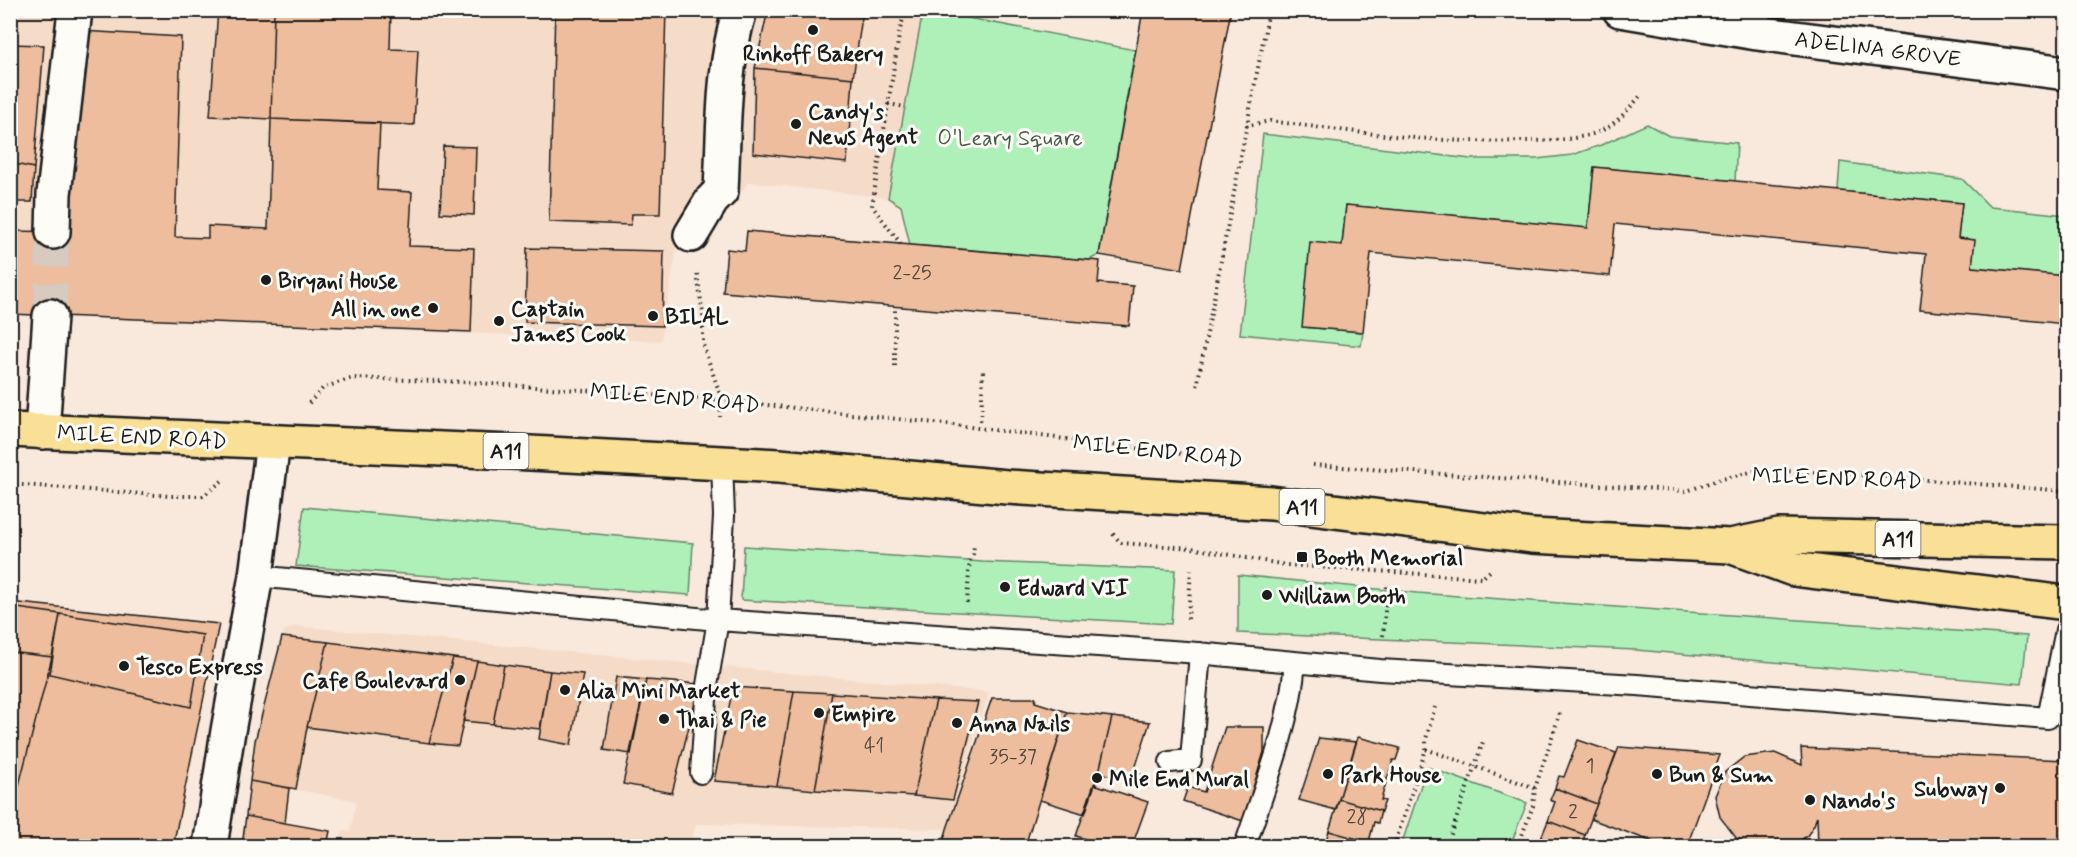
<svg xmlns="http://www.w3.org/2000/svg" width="2077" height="857" viewBox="0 0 2077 857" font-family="Mynerve,sans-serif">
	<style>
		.built { fill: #f5dcc9 }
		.green { fill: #aff0b9; stroke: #66866a; stroke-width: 1.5 }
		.building { fill: #edbd9d; stroke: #1c1c1c; stroke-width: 1.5 }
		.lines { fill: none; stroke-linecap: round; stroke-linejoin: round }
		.minor-tunnel { stroke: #d7cabf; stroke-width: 33; stroke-dasharray: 33 16; stroke-linecap: butt }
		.service-casing { stroke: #1c1c1c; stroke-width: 24 }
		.minor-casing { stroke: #1c1c1c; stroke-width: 38 }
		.trunk-casing { stroke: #1c1c1c; stroke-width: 38 }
		.path { stroke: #1c1c1c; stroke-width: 4; stroke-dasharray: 1.5 4.5; stroke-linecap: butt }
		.service { stroke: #fdfcf7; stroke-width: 20 }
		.minor { stroke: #fdfcf7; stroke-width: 33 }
		.trunk { stroke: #fadf96; stroke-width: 33 }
		.poi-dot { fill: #1c1c1c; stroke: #fdfcf7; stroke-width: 2 }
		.labels { text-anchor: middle; stroke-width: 6; stroke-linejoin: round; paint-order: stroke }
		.number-label { font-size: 20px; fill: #50443c }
		.shield { fill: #fdfcf7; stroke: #605f5e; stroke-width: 1.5 }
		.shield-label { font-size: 21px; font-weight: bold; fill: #1c1c1c }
		.street-label { font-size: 22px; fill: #1c1c1c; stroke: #fdfcf7 }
		.poi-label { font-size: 22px; font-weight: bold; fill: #1c1c1c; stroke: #fdfcf7; text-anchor: start }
		.park-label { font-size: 22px; fill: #485c4b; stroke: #fdfcf7 }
	</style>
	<rect width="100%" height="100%" fill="#f8e9dc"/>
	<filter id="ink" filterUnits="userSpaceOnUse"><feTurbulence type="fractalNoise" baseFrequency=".0167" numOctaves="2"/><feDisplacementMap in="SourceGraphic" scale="12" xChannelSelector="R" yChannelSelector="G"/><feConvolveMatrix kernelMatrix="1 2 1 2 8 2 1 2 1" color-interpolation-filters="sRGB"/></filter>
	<g filter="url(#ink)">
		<path class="built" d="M11,11H923L888,198L749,182L711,232L680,229L661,341L11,315Z
			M296,626L989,692L947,829L696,824L690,846H608L600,844L599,846H400L341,838L342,831L350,832L356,801L250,781L255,741L284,631Z"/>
		<path class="green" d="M923,11H932L1135,50L1099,255L1089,260L910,245L901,206L888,198Z
			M1647,124L1669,136L1737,143L1735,181L1594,167L1588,228L1346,205L1342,245L1303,327L1363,332L1361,346L1240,334L1263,134L1471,159H1537L1572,155L1601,145Z
			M1840,162L1962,179L1990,207L2066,215V276L1972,267L1974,240L1958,238L1962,203L1838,191Z
			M304,507L693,543L690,595L296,566Z
			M744,546L983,562L1175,570L1171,624L741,600Z
			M1238,575L1417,593L2027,636L2022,684L1636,650L1238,633Z
			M1427,767L1527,803L1510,846H1401Z"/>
		<path class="building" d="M218,10H274L271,119L210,116Z
			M274,10H391L390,49L418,50L414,125L271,119Z
			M555,10H666L660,214H632L631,225L549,222Z
			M768,10H863L853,78L755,68Z
			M1143,10H1231L1182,269L1099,255Z
			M82,31L181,37L175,237L208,238V226L268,229L271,119L380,123L377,190L412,192L409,246L474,248L471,332L10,314V163L34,168L32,202H16V231L59,232Z
			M10,44L44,45L34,168L10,163Z
			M755,68L853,78L847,163L753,153Z
			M443,146L476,147L474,215L440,213Z
			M1594,167L1962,203L1958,238L1975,240L1972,267L2066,276V324L1920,310L1926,254L1615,224L1610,276L1371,253L1363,332L1302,327L1310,242L1342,245L1346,205L1588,228Z
			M747,231L1100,261L1098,283L1133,286L1129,326L723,292L727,249L745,251Z
			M527,248L664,251L662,326L525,322Z
			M10,602L219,624L173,846H10Z
			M10,607L60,614L52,657L10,652Z
			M60,614L203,635L191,707L50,674Z
			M282,637L328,642L307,727L296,789L250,781L255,741Z
			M328,642L453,658L429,743L307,727Z
			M10,652L52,657L10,820Z
			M453,658L477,661L458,746L429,743Z
			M477,661L504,665L493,724L463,721Z
			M504,665L550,671L540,729L493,724Z
			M550,671L583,674L571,745L539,739Z
			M616,677L646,680L631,754L604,750Z
			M646,680L700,684L672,793L623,784Z
			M733,687L794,691L777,786L714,781Z
			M794,691L832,693L815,790L777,786Z
			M832,693L936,700L914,796L815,790Z
			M992,698H1036L1035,702L1067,712L1025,846H942L947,829Z
			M936,700L978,702L953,800L914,796Z
			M1067,712L1112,717L1099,772L1085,814L1040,800Z
			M1112,717L1150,722L1134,772L1151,778L1148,788L1099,772Z
			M1225,727H1264V752L1243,821L1183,801L1188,787L1204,792Z
			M1358,737L1400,748L1396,760H1393L1387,779L1349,767Z
			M1319,738L1356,742L1336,810L1299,800Z
			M1578,740L1616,753L1597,804L1555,788L1559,776L1564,777Z
			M1619,747L1720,755L1687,846H1664L1591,819Z
			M1801,748L2066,760V846H1818L1817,816L1814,825L1807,836L1796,843L1781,846H1753L1737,839L1720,817L1715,796L1725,772L1744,757L1775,753L1802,765Z
			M1349,767L1387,779L1381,800L1385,801L1381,811L1339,799Z
			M250,781L289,788L285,823L246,816Z
			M1094,784L1148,802L1132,846H1087L1089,840L1076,836Z
			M1555,788L1597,804L1585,835L1548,821L1555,802L1550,800Z
			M1339,799L1381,811L1378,823L1374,822L1369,842L1329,831Z
			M246,816L330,831L327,846H242Z
			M1548,821L1585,835L1581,846H1532L1533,843L1538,845Z
			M1329,831L1369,842L1367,846H1324Z"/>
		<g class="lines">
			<path class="minor-tunnel" d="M50,316L53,232"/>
			<defs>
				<path id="service" d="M1757,33L1760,10
					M256,576L718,620L1186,652L1380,670L1637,685L2048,718L2066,630
					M1170,762L1191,760L1200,653
					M701,773L707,685L718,620L724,516L722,464
					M1245,846C1265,786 1290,726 1295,662"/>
				<path id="minor" d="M1620,10L1757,33L2066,73
					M53,232L54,194L75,10
					M691,235L712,200L721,191C724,131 722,68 740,10
					M42,432L50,316
					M210,846L228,731L256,576L273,442"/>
				<path id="trunk" d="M10,430L511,452L779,466L1007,487L1271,503L1532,536L1730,546L1779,536L2066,542
					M1730,546L1793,569L2066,603"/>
			</defs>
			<use href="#service" class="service-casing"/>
			<use href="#minor" class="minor-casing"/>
			<use href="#trunk" class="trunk-casing"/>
			<path class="path" d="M888,104L905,107
				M1246,126L1270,121C1354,132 1439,144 1524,141C1547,141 1574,140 1596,133C1614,127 1630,108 1641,95
				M901,244L872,206L900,29L906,10
				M697,274L703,314V345L720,394
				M895,366V306
				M1197,386L1269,10
				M309,403L323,388L352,378L465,382L720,400L954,425L1183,454
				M720,404V417
				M981,421L983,369
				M1313,465L1687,491L1718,480L1759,470L1851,474L2066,491
				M10,484L170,496H203L223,480
				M1113,534L1121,543L1192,548L1286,565L1482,578L1490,571
				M973,555L974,543
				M967,603L970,556
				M1188,619L1191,568
				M1383,636L1387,586
				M1426,749L1535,788
				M1394,846L1426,749V739L1435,707
				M1447,846L1483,742
				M1518,846L1533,806L1535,788L1560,713"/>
			<use href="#service" class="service"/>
			<use href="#minor" class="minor"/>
			<use href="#trunk" class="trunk"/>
		</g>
	</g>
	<g class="poi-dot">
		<circle cx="813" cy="30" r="6"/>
		<circle cx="796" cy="124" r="6"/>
		<circle cx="266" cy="280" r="6"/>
		<circle cx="433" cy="308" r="6"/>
		<circle cx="653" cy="316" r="6"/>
		<circle cx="499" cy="321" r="6"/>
		<rect x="1296" y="551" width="12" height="12" rx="3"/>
		<circle cx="1005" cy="587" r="6"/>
		<circle cx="1267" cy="595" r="6"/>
		<circle cx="124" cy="666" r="6"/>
		<circle cx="460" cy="680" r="6"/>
		<circle cx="565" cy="690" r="6"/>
		<circle cx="819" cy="713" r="6"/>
		<circle cx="664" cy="719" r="6"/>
		<circle cx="957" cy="723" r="6"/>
		<circle cx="1328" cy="774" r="6"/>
		<circle cx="1657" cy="774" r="6"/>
		<circle cx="1097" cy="778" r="6"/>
		<circle cx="2000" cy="788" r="6"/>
		<circle cx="1810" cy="800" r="6"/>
	</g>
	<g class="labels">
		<g class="number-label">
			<text x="912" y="279">2-25</text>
			<text x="874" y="752">41</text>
			<text x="1013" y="763">35-37</text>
			<text x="1590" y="772">1</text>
			<text x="1573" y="818">2</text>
			<text x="1357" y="823">28</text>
		</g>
		<g class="shield">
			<rect x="483.5" y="433" width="45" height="36" rx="4.5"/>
			<rect x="1279.5" y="489" width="45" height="36" rx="4.5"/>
			<rect x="1875.5" y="521" width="45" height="36" rx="4.5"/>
		</g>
		<g class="shield-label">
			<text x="506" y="458">A11</text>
			<text x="1302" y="514">A11</text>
			<text x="1898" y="546">A11</text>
		</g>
		<g class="street-label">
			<text transform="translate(1878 48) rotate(7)" y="8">ADELINA GROVE</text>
			<text transform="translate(675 397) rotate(5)" y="8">MILE END ROAD</text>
			<text transform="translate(142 436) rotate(3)" y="8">MILE END ROAD</text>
			<text transform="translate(1158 450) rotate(6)" y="8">MILE END ROAD</text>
			<text transform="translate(1837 477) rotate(2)" y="8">MILE END ROAD</text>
		</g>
		<g class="poi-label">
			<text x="813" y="61" text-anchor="middle">Rinkoff Bakery</text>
			<text x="808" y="119">Candy's<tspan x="808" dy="25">News Agent</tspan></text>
			<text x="278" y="288">Biryani House</text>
			<text x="421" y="316" text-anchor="end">All in one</text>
			<text x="511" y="316">Captain<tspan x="511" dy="25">James Cook</tspan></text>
			<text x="665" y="324">BILAL</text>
			<text x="1314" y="565">Booth Memorial</text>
			<text x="1017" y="595">Edward VII</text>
			<text x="1279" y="603">William Booth</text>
			<text x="136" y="674">Tesco Express</text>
			<text x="448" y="688" text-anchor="end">Cafe Boulevard</text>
			<text x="577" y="698">Alia Mini Market</text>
			<text x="831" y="721">Empire</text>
			<text x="676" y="727">Thai &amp; Pie</text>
			<text x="969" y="731">Anna Nails</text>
			<text x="1340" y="782">Park House</text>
			<text x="1669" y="782">Bun &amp; Sum</text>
			<text x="1109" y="786">Mile End Mural</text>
			<text x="1988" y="796" text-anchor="end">Subway</text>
			<text x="1822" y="808">Nando's</text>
		</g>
		<g class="park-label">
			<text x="1010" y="145">O'Leary Square</text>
		</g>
	</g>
	<rect width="2077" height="857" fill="none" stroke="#fdfcf7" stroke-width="36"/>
	<rect x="18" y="18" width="2041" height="821" fill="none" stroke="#1c1c1c" stroke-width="2" filter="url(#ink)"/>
</svg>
